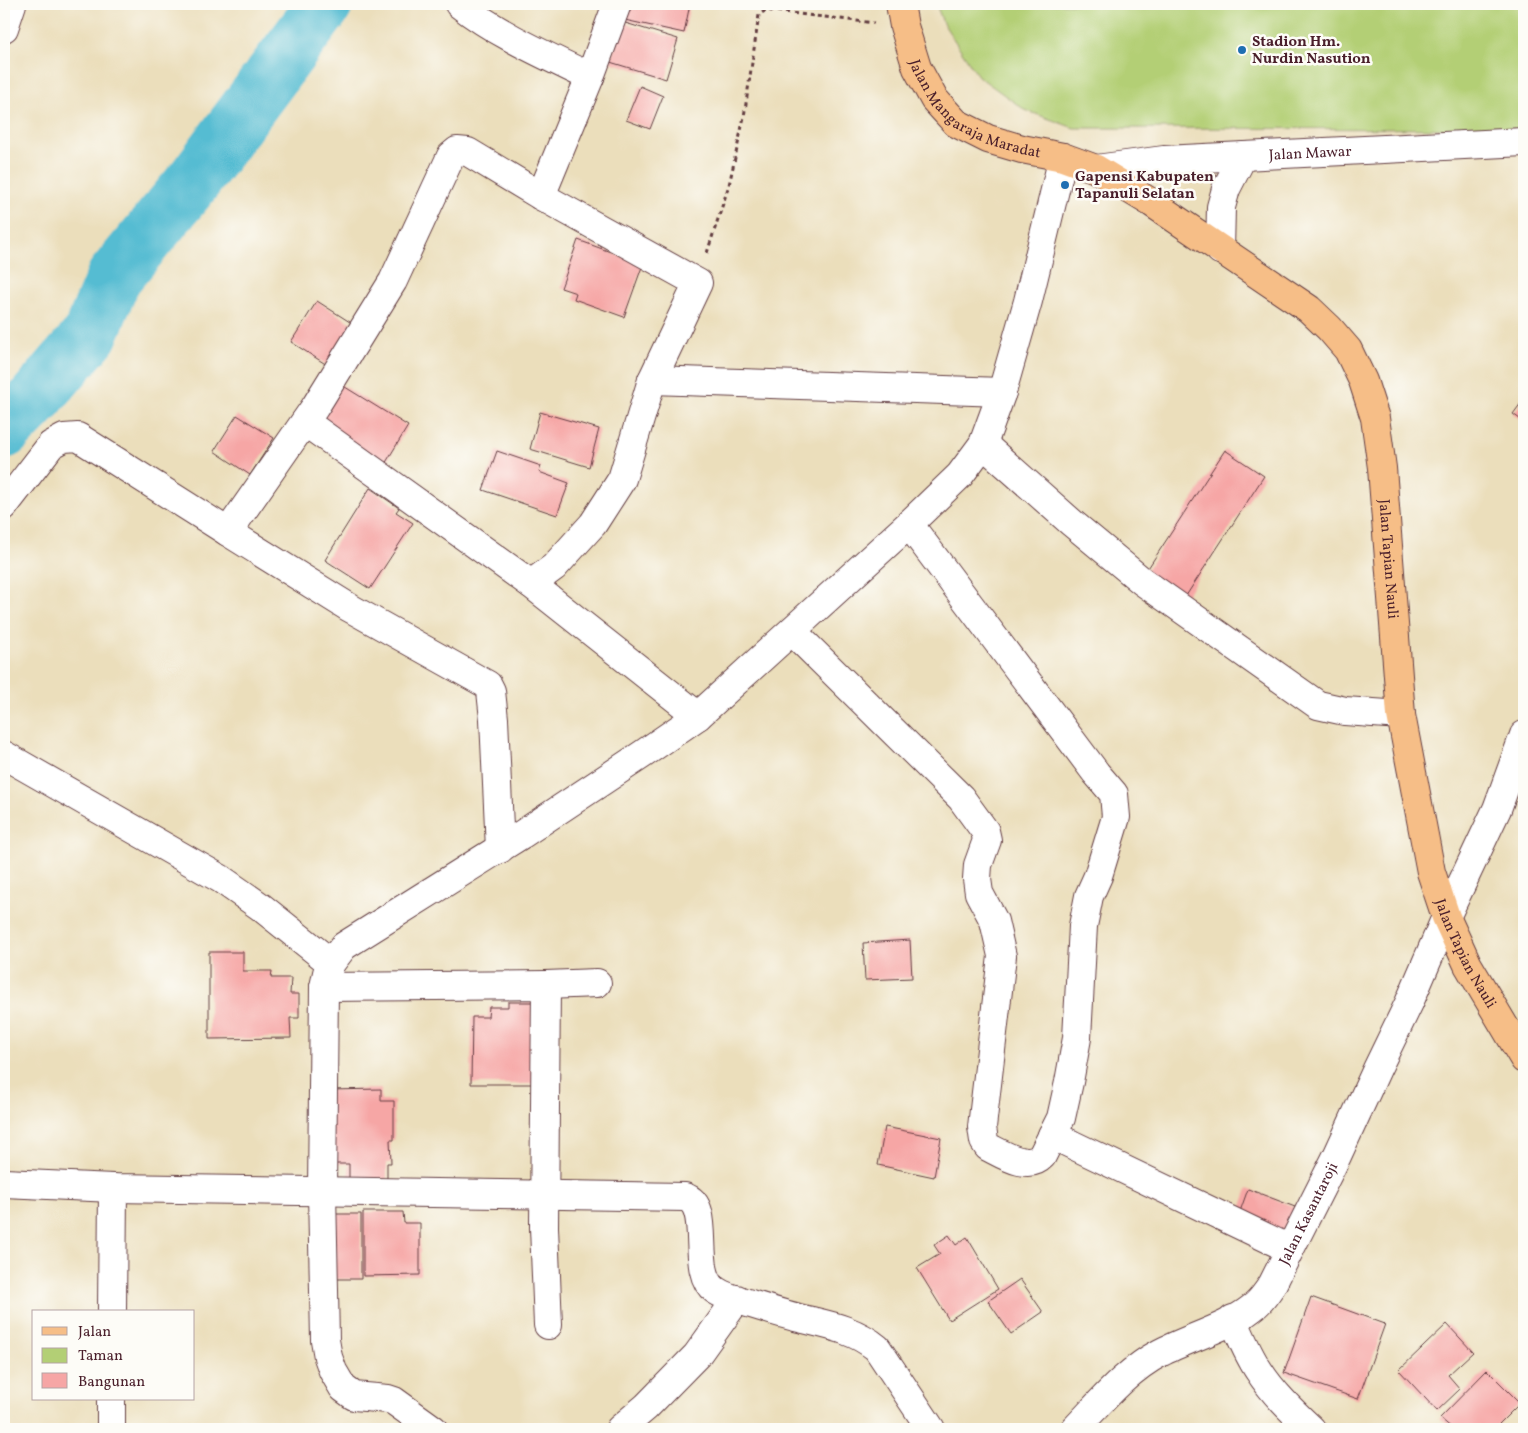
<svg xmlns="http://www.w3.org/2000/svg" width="1528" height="1433" viewBox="0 0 1528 1433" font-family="Vollkorn,serif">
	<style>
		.green { fill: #b3cf75; stroke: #7e7750 }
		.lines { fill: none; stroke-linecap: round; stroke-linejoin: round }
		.river { stroke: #54bcd2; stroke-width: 56 }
		.building { fill: #f6a6a5 }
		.minor-casing { stroke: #623c41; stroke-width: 30 }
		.major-casing { stroke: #623c41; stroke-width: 30 }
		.path { stroke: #623c41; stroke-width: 3; stroke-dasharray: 4 4; stroke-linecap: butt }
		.minor { stroke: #fff; stroke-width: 28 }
		.major { stroke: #f6be87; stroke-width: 28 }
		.poi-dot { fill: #1f6fb2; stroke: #fdfcf7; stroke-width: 2 }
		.labels { text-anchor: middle; stroke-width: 5; stroke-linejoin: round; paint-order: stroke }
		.poi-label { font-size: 15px; font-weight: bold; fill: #4a1f2b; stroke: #fdfcf7; text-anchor: start }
		.street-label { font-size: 15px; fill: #4a1f2b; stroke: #fdfcf7 }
	</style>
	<rect width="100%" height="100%" fill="#fdfcf7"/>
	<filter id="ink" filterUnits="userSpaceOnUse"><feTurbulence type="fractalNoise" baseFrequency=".02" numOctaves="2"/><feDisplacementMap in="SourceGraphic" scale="10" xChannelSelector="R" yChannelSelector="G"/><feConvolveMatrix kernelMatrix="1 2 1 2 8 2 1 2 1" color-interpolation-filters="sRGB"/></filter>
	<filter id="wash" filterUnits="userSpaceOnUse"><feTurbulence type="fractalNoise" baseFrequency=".0096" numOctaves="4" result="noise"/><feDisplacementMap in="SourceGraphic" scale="20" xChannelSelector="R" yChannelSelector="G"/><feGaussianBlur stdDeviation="1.12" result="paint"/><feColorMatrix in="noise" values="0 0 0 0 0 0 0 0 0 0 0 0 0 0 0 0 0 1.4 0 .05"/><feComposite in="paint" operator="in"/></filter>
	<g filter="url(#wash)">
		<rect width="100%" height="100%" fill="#ebdebb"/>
		<path class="green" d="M936,4H1524V129L1074,128L1025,110L978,76L943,23Z"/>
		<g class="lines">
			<path class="river" d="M4,431L29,406L90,335L114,277L192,183L325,4"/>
		</g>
		<g id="blocks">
			<path class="building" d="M624,4H690L684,33L620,19Z
				M622,22L678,39L666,79L610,62Z
				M640,86L663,96L650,129L626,120Z
				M578,240L643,264L624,317L574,299L576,293L561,288Z
				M317,301L353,324L327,365L291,342Z
				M337,382L408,426L385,464L314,420Z
				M1524,399V422L1513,414Z
				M540,412L599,429L589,467L530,449Z
				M237,415L274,438L250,475L214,451Z
				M1225,450L1264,476L1182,602L1143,576Z
				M497,451L541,466L539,472L569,483L557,515L483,490Z
				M370,488L399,508L396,512L413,523L370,589L325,560Z
				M910,940L912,978L865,980L863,943Z
				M209,952H243V971H272L271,978H291L290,994H299V1018H290L291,1038L209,1039Z
				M508,1002H536L535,1084H471L472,1017H488L489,1007H508Z
				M381,1089V1101H394V1140H390L391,1163H387V1179L349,1180V1164H331L329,1090Z
				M885,1127L941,1138L934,1177L878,1165Z
				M1248,1189L1295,1207L1284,1235L1238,1217Z
				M363,1212H403L404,1223H420V1275L363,1276Z
				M326,1214H361V1279H326Z
				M949,1235L956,1245L967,1237L998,1289L949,1320L917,1268L940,1254L934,1245Z
				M1020,1279L1043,1312L1011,1334L988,1301Z
				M1311,1297L1385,1324L1358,1399L1284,1373Z
				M1447,1324L1473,1352L1448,1375L1460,1389L1437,1411L1399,1370Z
				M1487,1370L1520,1403L1494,1429H1453L1440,1418Z"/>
		</g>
	</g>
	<g filter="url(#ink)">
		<use href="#blocks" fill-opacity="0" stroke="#623c41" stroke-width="1"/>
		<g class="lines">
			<defs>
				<g id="minor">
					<path d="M459,4C497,34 547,56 590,77L617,4"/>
					<path d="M4,28L12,4"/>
					<path id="s1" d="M1096,169L1164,160L1524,142"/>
					<path d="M1220,250L1221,207L1226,189L1243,156"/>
					<path d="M652,380L1002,392"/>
					<path d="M305,422L531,584L554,567L593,524L622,479L652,380L698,283L541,196"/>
					<path d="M983,444L1072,523L1142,581L1318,705L1345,711L1401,715"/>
					<path d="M4,506L51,445L64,438L78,437L228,532L315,407L393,281L451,156L457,151L468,152L541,196L590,77"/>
					<path d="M228,532L350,608L488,685L491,691L494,719L500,849"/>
					<path d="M531,584L698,716"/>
					<path d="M792,631L961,798L985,831L987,840L978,865L977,879L979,893L994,921L1002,956L982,1127L984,1141L988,1147C1002,1154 1028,1171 1042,1156L1061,1118L1069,1082L1077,1038L1083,926L1089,896L1098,876L1116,817L1114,794L1096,773L909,524"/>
					<path d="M4,755L221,879L261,907L331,963"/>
					<path d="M546,985L597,983"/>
					<path d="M324,987L546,985L544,1227L548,1325"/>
					<path d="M1052,1135L1290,1249"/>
					<path d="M4,1183L113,1188L685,1197C714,1206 689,1271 715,1290C725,1297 740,1301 751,1304C767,1309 783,1314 799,1318C827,1325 854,1329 877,1348L931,1429"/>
					<path d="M112,1312L113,1188"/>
					<path d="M1233,1319C1241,1337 1248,1355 1259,1371C1273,1393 1292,1411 1311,1429"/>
					<path d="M111,1429V1399"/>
					<path d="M433,1429L394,1401L388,1399L354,1396L343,1388L333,1371L328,1357L325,1340L322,1192L324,987L327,973L331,963L344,946L521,835L643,754L698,716L909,524L960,475L983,444L1002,392L1028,301L1063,157"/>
					<path d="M620,1429L646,1407L697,1355L737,1299"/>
					<path id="s2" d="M1075,1429C1101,1402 1126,1371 1160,1353C1188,1338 1227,1328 1252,1308C1261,1302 1266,1293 1272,1285L1337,1156L1377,1069L1409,1003L1446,917L1497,809L1524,735"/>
				</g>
				<g id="major">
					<path id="s3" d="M900,4L904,26L917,68L934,99L956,123L988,139L1022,149L1063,157L1096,169L1152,203L1309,309L1329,328L1348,350L1363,381L1375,418L1382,468L1401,715L1431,872L1446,917L1468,965L1524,1059"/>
				</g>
			</defs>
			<use href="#minor" class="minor-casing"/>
			<use href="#major" class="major-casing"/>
			<path class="path" d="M707,253L729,185L744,117L759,15L766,10L774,11L874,23"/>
			<use href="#minor" class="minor"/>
			<use href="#major" class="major"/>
		</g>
	</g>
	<g class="poi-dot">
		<circle cx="1242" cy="50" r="5"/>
		<circle cx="1065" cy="185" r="5"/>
	</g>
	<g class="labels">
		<g class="poi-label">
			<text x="1252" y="46">Stadion Hm.<tspan x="1252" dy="17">Nurdin Nasution</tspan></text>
			<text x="1075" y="181">Gapensi Kabupaten<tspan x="1075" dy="17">Tapanuli Selatan</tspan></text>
		</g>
		<g class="street-label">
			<text dy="5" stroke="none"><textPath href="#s3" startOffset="141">Jalan Mangaraja Maradat</textPath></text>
			<text dy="5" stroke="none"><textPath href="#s1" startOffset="215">Jalan Mawar</textPath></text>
			<text dy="5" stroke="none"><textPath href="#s3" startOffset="809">Jalan Tapian Nauli</textPath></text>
			<text dy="5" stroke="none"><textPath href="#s3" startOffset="1214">Jalan Tapian Nauli</textPath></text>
			<text dy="5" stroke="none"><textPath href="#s2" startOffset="328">Jalan Kasantaroji</textPath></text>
		</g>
	</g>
	<rect width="1528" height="1433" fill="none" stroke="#fdfcf7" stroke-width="20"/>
	<rect x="32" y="1310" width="162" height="90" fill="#fdfcf7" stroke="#b5a4a5"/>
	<rect x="42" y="1327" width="25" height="8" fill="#f6be87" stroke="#b5a4a5"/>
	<text x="78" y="1336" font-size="15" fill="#4a1f2b">Jalan</text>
	<rect x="42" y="1348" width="25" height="15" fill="#b3cf75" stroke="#b5a4a5"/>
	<text x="78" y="1360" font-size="15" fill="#4a1f2b">Taman</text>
	<rect x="42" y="1373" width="25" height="15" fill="#f6a6a5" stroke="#b5a4a5"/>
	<text x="78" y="1386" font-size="15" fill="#4a1f2b">Bangunan</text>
</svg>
